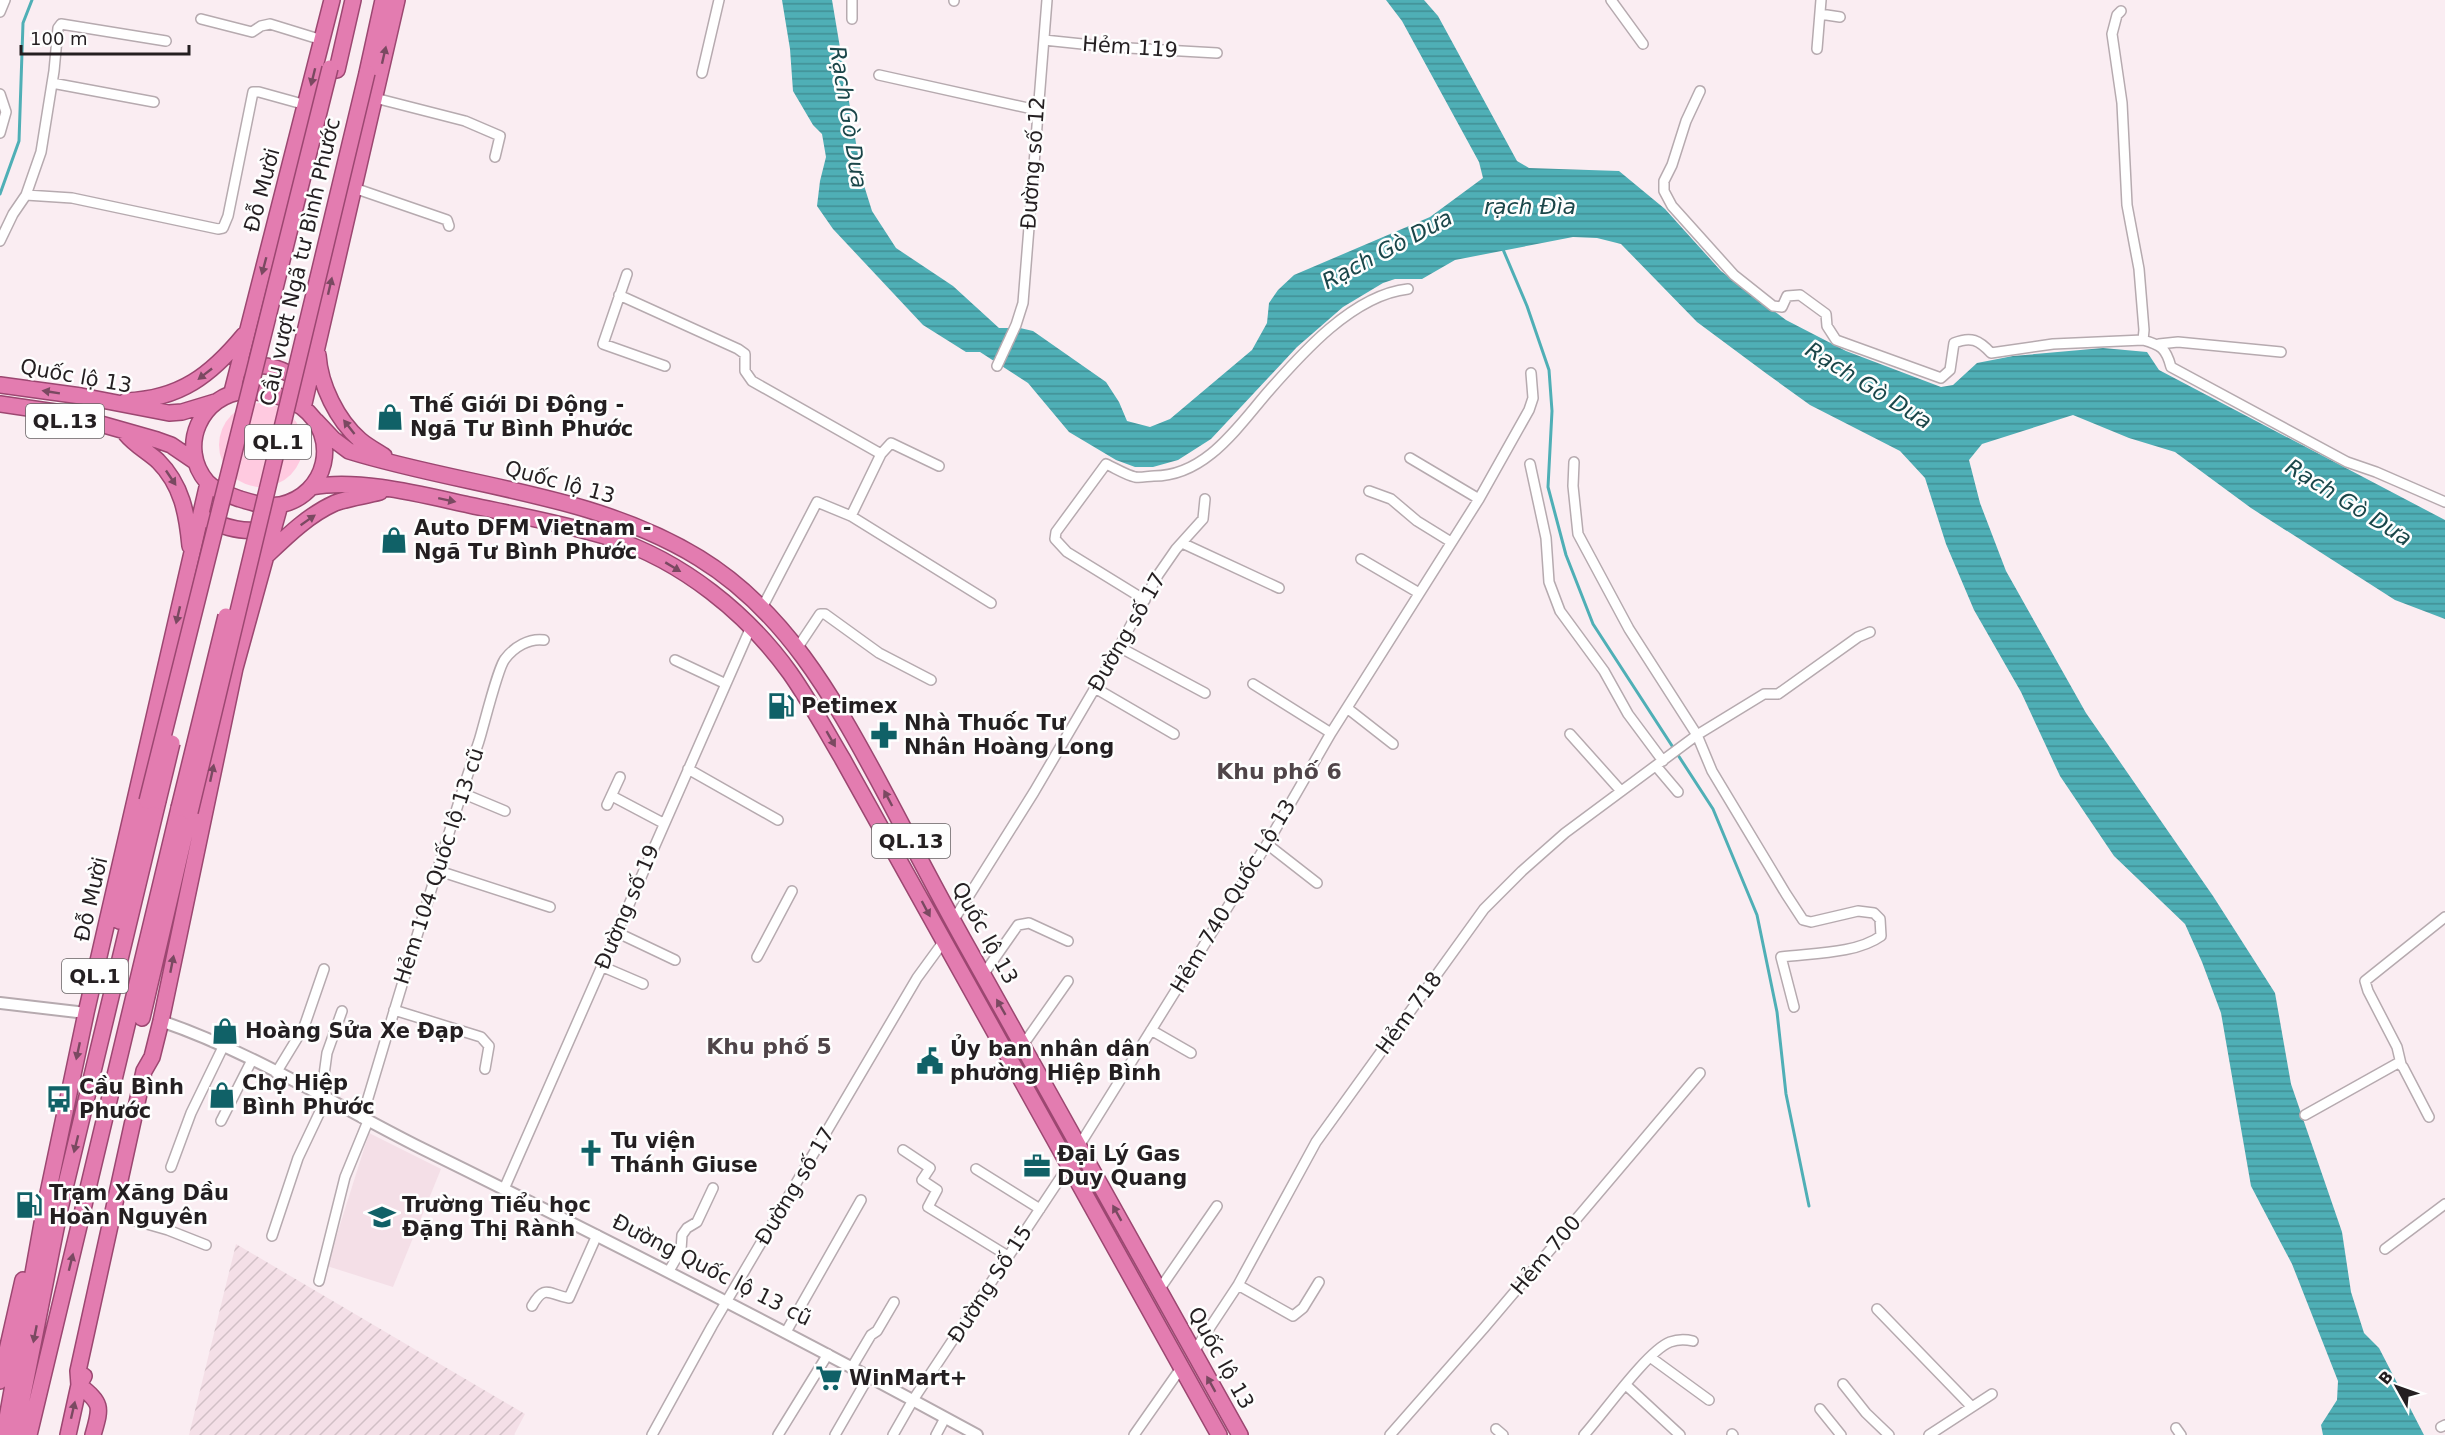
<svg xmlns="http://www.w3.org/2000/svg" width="2445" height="1435" viewBox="0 0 2445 1435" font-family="'DejaVu Sans',sans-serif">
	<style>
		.built { fill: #f4dfe7 }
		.industrial { fill: url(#industrial-furrows) }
		.green { fill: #ffcae0 }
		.water { fill: url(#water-rules) }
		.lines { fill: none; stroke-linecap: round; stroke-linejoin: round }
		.stream { stroke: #4fafb6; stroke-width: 3 }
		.minor-casing { stroke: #b6aaaf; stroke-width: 12 }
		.tertiary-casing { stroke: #b6aaaf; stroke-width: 14 }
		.trunk-casing { stroke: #9c4771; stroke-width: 18 }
		.minor { stroke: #fff; stroke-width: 9 }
		.tertiary { stroke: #fff; stroke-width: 10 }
		.trunk { stroke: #e37cb0; stroke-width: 15 }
		.trunk-bridge-casing { stroke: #9c4771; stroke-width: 18; stroke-linecap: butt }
		.trunk-bridge { stroke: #e37cb0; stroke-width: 15 }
		.oneway { fill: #7a4961 }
		.labels { text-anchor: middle; stroke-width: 5; stroke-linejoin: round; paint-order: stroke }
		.shield { fill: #fefefe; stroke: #656263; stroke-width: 1.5 }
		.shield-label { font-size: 20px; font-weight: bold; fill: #241f21 }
		.street-label { font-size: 21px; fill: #241f21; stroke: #fefefe }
		.poi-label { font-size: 21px; font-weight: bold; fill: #241f21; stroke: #fefefe; text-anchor: start }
		.water-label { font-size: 22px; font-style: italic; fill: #1a4649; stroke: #fefefe }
		.neighbourhood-label { font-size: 22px; font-weight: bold; fill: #504549; stroke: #fefefe }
	</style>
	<defs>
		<pattern id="industrial-furrows" width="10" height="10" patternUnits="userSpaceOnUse" patternTransform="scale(1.5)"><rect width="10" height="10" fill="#f4dfe7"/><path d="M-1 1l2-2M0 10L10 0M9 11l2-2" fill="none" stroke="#d1bfc6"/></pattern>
		<pattern id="water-rules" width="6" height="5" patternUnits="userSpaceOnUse" patternTransform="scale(1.5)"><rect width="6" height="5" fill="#4fafb6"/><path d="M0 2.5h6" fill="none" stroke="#418e94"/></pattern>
	</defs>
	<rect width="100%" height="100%" fill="#faedf2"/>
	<path class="built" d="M369,1133L441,1169L393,1287L327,1266Z"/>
	<path class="industrial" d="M236,1244L525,1414L514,1435H189Z"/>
	<path class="green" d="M219 445a42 42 0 1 1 84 0a42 42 0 1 1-84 0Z"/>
	<path class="water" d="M782,0H832L862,179L872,211L896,248L953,286L999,328H1020L1033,331L1106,382L1119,402L1127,421L1150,427L1170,419L1252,350L1267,323L1269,303L1278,290L1294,275L1430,217L1483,178L1479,162L1402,21L1386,0H1424L1438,16L1517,161L1529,168L1619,171L1665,209L1721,271L1786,320L1846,351L1941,387L1953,385L1977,363L2013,356L2103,348L2147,352L2159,370L2445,520V619L2395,600L2251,508L2175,452L2129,438L2073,415L1982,444L1969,460L1980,503L2006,571L2086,713L2213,896L2275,993L2291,1084L2342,1232L2351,1292L2364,1333L2379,1348L2424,1435H2323L2321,1425L2337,1400L2338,1381L2292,1264L2251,1186L2221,1013L2202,962L2185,924L2114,856L2060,776L2021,692L1974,610L1946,544L1925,478L1900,451L1810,405L1767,374L1697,322L1621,244L1597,238L1573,237L1455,260L1422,279H1395L1383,283L1343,307L1297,347L1211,439L1178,460L1153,467H1135L1116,460L1069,432L1028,383L980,352H966L923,325L833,229L817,206L820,181L826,157L822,134L813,125L793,91L790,49Z"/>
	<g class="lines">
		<path class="stream" d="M0,194L19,141L23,23L32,0
			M1502,247L1527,306L1549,370L1552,411L1548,487L1566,555L1593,624L1713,809L1757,915L1777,1012L1786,1094L1809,1206"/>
		<defs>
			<path id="minor" d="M1611,0L1643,44
				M954,1V0
				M0,12L5,0
				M1820,14L1840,17
				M201,19L252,32L261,26L270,24L322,40
				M852,19V0
				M1044,40L1111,47L1217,53
				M1817,49L1821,0
				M702,73L719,0
				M879,75L1037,110
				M52,83L154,102
				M1700,91L1686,121L1672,165L1664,181V191L1672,206L1734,275L1773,306L1782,307L1787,296L1800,295L1826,314L1827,326L1836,340L1941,378L1950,370L1954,343C1971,336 1979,340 1991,353L2053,344L2143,340L2144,330L2139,269L2127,205L2122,103L2112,34L2117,15L2121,11
				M0,94L6,112L0,133
				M375,98L465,121L500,136L495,157
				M354,188L447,220L449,226
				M26,195L72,198L218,229L223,228L228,216L253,92H259L306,105
				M0,241L13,214L26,195L41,152L54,71L58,28L61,24L166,41
				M627,274L603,344L665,366
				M619,295L738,349L745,354V371L752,381L881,454
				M2143,340C2161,345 2166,348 2171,367L2347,462L2376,472L2445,502
				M2159,344L2178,342L2281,352
				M997,366L1016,325L1023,303L1047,0
				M1410,458L1479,499
				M1574,462L1573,486L1578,534L1629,629L1697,735L1712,771L1786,894L1803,920L1811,922L1858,911L1874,913L1880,919L1881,936C1856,954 1811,953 1781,957L1794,1007
				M1530,464L1546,538L1549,582L1560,611L1604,671L1628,714L1663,761
				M1369,491L1391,499L1417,521L1451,542
				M851,516L881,454L891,443L939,466
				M1182,543L1279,588
				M1361,559L1419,593
				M1145,600L1067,552L1055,539L1056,532L1106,464C1115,468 1126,475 1135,477C1141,478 1148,476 1154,476C1205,476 1237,428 1267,393C1302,353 1353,295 1408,289
				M762,608L817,502L851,516L991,603
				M798,647L820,614H825L879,653L931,680
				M1119,647L1205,693
				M675,660L726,684
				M1253,684L1331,733
				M1095,688L1174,734
				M1347,708L1393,744
				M1570,734L1621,791
				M1656,766L1678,792
				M688,769L778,820
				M462,793L505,811
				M612,796L663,823
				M607,805L620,777
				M1267,844L1317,883
				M436,870L550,907
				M953,921L1034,792L1119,647L1158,575L1176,549L1203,519L1205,499
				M616,932L675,960
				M757,957L792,891
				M601,966L643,984
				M983,975L1018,925L1029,923L1068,941
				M394,1010L481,1037L489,1046L485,1069
				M1151,1030L1191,1053
				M1023,1045L1068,981
				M2401,1064L2397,1047L2368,991L2365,981L2445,917
				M276,1073L304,1027L324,969
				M316,1094L324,1075L327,1053L342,1011
				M2305,1115L2398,1063L2403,1067L2429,1117
				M362,1118C400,992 437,865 479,741C484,725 498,667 505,659C514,647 529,638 544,640
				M221,1121L252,1060
				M1079,1146L1267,844L1331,733L1479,499L1529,410L1533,398L1531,373
				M903,1150L930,1168L922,1180L937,1190L928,1207L1008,1256
				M171,1167L191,1113L223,1047
				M976,1169L1040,1209
				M504,1189L751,627
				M119,1216L168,1230L206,1245
				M272,1236L298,1158L326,1099
				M2385,1249L2445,1204
				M669,1271L681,1250L682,1235L687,1228L697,1222L713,1188
				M319,1281L345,1177L368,1121
				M1238,1285L1293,1316L1303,1308L1319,1282
				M1159,1290L1217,1206
				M532,1306C545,1283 549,1295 569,1298L597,1235
				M1877,1309L1971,1406
				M786,1332L861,1200
				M1193,1353L1238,1285L1316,1142L1484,909L1522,871L1565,833L1697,735L1764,694H1778L1858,637L1870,632
				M1650,1357L1709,1400
				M852,1367L871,1335L877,1331L894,1302
				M1843,1384L1866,1413L1889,1435
				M1626,1385L1680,1435
				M1820,1409L1841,1435
				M2441,1427L2445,1425
				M2176,1428L2181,1435
				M1496,1429L1503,1435
				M1732,1434L1733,1435
				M652,1435L712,1326L917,978L944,941
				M778,1435L828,1354
				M835,1435L869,1376
				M893,1435L913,1400L1069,1165
				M936,1435L945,1418
				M1134,1435L1181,1368
				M1390,1435L1484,1328L1700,1073
				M1584,1435C1603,1414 1647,1351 1670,1342C1678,1339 1685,1339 1693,1341
				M1929,1435L1992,1394"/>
			<path id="tertiary" d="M0,1003L86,1013
				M161,1021C252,1052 335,1105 421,1148C608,1240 794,1335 977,1435"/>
			<path id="trunk" d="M337,70L353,0
				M367,73L383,0
				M318,355C320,385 337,420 360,440C367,446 376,451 384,456
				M245,367C268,362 285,370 303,382
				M0,385L81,396L169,413L182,412L215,402
				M246,391C265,392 286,396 302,407C341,437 327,495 280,505C266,507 253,503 240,499C229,495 215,491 207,482C177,447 201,394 246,391Z
				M232,392L332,0
				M126,401C180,399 211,375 244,335
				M0,404L62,413L157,440L171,445L196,462
				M303,408L397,0
				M316,421L333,439L349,451C465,487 593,493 699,558C784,610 832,695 878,780C908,836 937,893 968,948C1058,1110 1148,1273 1240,1435
				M126,434C135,445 148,452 158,461C182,485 187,514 190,546
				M312,487C359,478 423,495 469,505C516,515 565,524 611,538C682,561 747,613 790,673C809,700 825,729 842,758L1219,1435
				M204,518C223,527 249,535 268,527
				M265,557C286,537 308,515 335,503C349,498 365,496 380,492
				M119,921L147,801
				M142,1018L190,812
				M0,1381L23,1280
				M79,1385L78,1371L144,1071L152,1057L161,1021L235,668L280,505
				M79,1385C103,1404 101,1407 93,1435
				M4,1435L44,1212L86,1013L208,483
				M15,1435L59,1213L158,801
				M29,1435L179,808
				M68,1435L79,1385L84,1376"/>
		</defs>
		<use href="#minor" class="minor-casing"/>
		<use href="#tertiary" class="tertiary-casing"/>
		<use href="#trunk" class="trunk-casing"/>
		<use href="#minor" class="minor"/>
		<use href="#tertiary" class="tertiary"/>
		<use href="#trunk" class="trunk"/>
		<defs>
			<path id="trunk-bridge" d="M147,801L330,68
				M158,801L172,743
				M179,808L226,616
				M190,812L367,73"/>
		</defs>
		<use href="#trunk-bridge" class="trunk-bridge-casing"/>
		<use href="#trunk-bridge" class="trunk-bridge"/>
	</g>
	<defs><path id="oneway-solid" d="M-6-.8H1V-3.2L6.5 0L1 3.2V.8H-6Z" transform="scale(1.5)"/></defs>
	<g class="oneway">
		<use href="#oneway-solid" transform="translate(384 55) rotate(-77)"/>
		<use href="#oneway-solid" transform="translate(313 77) rotate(104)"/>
		<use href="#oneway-solid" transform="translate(264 266) rotate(105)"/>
		<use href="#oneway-solid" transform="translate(330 286) rotate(-77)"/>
		<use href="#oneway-solid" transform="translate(205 374) rotate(142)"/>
		<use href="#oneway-solid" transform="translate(51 392) rotate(-171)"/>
		<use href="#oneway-solid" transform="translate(349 427) rotate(-128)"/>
		<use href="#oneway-solid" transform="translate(171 478) rotate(56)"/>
		<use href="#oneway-solid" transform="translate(447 500) rotate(12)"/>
		<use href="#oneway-solid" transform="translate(308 520) rotate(-35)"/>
		<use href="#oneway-solid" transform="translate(673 567) rotate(31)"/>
		<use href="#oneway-solid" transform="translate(178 615) rotate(103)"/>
		<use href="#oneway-solid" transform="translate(831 739) rotate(60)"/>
		<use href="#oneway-solid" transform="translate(212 773) rotate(-78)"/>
		<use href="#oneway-solid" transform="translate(888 798) rotate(-118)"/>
		<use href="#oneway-solid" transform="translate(926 909) rotate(62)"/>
		<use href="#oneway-solid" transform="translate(172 964) rotate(-79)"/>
		<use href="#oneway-solid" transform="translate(1001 1007) rotate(-120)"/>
		<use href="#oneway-solid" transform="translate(78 1051) rotate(102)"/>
		<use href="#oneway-solid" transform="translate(76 1144) rotate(104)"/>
		<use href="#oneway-solid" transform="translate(1117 1213) rotate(-119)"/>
		<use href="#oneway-solid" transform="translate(71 1262) rotate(-76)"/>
		<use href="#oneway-solid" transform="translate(35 1334) rotate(101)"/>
		<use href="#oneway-solid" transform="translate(1211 1384) rotate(-119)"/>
		<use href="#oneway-solid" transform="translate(73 1410) rotate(-77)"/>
	</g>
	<defs>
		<symbol id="shop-bare" viewBox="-9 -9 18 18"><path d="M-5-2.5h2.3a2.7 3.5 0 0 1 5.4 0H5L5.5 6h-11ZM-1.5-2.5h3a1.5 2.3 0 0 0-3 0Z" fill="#106167" stroke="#fefefe" stroke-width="2.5" paint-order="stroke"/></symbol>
		<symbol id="fuel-bare" viewBox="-9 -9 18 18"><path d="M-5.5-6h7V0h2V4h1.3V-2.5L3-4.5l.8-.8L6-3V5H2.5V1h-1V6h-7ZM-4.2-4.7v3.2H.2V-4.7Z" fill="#106167" stroke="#fefefe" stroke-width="2.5" paint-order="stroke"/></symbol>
		<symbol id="pharmacy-bare" viewBox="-9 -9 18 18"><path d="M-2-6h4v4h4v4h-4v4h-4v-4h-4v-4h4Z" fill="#106167" stroke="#fefefe" stroke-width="2.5" paint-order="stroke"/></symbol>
		<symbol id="civic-bare" viewBox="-9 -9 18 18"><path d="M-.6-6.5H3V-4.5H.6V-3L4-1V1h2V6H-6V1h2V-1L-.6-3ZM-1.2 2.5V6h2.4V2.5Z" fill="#106167" stroke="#fefefe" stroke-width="2.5" paint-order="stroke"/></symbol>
		<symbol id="bus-bare" viewBox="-9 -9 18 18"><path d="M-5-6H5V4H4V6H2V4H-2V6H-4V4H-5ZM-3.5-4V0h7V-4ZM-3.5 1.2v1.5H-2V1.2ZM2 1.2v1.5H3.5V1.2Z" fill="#106167" stroke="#fefefe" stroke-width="2.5" paint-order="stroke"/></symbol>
		<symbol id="church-bare" viewBox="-9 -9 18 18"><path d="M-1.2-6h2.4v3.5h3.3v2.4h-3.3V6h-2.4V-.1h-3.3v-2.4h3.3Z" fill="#106167" stroke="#fefefe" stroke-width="2.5" paint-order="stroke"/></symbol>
		<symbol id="office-bare" viewBox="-9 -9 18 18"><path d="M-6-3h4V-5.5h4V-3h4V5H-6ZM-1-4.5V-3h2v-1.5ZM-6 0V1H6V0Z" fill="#106167" stroke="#fefefe" stroke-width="2.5" paint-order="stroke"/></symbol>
		<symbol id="school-bare" viewBox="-9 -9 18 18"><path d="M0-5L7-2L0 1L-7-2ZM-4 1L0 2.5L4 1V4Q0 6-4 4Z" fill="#106167" stroke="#fefefe" stroke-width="2.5" paint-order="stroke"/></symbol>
		<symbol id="supermarket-bare" viewBox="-9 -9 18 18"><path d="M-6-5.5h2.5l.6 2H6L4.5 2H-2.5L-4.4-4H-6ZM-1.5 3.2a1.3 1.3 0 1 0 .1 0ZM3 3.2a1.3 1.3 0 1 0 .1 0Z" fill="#106167" stroke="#fefefe" stroke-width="2.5" paint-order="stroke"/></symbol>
	</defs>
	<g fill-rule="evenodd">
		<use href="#shop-bare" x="371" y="398" width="38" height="38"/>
		<use href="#shop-bare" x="375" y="521" width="38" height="38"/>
		<use href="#fuel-bare" x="762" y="687" width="38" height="38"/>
		<use href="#pharmacy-bare" x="865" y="716" width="38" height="38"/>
		<use href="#shop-bare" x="206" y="1012" width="38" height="38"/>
		<use href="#civic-bare" x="911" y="1042" width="38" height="38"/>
		<use href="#shop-bare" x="203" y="1076" width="38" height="38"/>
		<use href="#bus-bare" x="40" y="1080" width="38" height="38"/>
		<use href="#church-bare" x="572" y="1134" width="38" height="38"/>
		<use href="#office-bare" x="1018" y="1147" width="38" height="38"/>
		<use href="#fuel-bare" x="10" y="1186" width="38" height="38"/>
		<use href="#school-bare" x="363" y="1198" width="38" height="38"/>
		<use href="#supermarket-bare" x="810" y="1359" width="38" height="38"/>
	</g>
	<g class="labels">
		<g class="shield">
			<rect x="26" y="404" width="78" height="34" rx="4.5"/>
			<rect x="245" y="425" width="66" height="34" rx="4.5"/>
			<rect x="872" y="824" width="78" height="34" rx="4.5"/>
			<rect x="62" y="959" width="66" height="34" rx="4.5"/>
		</g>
		<g class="shield-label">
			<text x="65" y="428">QL.13</text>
			<text x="278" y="449">QL.1</text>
			<text x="911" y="848">QL.13</text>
			<text x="95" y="983">QL.1</text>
		</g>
		<g class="street-label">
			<text transform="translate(1130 47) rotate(4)" y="7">Hẻm 119</text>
			<text transform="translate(1033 163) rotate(-86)" y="7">Đường số 12</text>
			<text transform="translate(262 190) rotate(-75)" y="7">Đỗ Mười</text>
			<text transform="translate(300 262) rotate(-77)" y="7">Cầu vượt Ngã tư Bình Phước</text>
			<text transform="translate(76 376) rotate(10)" y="7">Quốc lộ 13</text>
			<text transform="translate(560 482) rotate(15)" y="7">Quốc lộ 13</text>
			<text transform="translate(1127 632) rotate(-60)" y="7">Đường số 17</text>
			<text transform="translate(439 866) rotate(-72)" y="7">Hẻm 104 Quốc lộ 13 cũ</text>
			<text transform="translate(1233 896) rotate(-59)" y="7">Hẻm 740 Quốc Lộ 13</text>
			<text transform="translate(91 899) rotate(-77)" y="7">Đỗ Mười</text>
			<text transform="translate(627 907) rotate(-67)" y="7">Đường số 19</text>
			<text transform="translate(985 933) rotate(61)" y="7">Quốc lộ 13</text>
			<text transform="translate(1409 1013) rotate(-54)" y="7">Hẻm 718</text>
			<text transform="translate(795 1186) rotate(-59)" y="7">Đường số 17</text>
			<text transform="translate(1546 1255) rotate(-50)" y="7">Hẻm 700</text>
			<text transform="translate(712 1270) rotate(27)" y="7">Đường Quốc lộ 13 cũ</text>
			<text transform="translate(990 1284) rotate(-57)" y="7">Đường Số 15</text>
			<text transform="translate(1221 1358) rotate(61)" y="7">Quốc lộ 13</text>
		</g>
		<g class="poi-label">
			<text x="410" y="412">Thế Giới Di Động -<tspan x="410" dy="24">Ngã Tư Bình Phước</tspan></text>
			<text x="414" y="535">Auto DFM Vietnam -<tspan x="414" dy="24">Ngã Tư Bình Phước</tspan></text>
			<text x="801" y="713">Petimex</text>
			<text x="904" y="730">Nhà Thuốc Tư<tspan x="904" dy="24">Nhân Hoàng Long</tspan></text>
			<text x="245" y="1038">Hoàng Sửa Xe Đạp</text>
			<text x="950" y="1056">Ủy ban nhân dân<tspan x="950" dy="24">phường Hiệp Bình</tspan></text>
			<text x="242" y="1090">Chợ Hiệp<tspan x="242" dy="24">Bình Phước</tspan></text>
			<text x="79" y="1094">Cầu Bình<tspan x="79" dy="24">Phước</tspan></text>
			<text x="611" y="1148">Tu viện<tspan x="611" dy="24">Thánh Giuse</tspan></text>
			<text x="1057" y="1161">Đại Lý Gas<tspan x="1057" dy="24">Duy Quang</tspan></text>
			<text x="49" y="1200">Trạm Xăng Dầu<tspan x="49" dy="24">Hoàn Nguyên</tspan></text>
			<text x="402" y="1212">Trường Tiểu học<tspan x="402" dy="24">Đặng Thị Rành</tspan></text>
			<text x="849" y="1385">WinMart+</text>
		</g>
		<g class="water-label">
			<text transform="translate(849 117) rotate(81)" y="8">Rạch Gò Dưa</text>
			<text x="1530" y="214">rạch Đìa</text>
			<text transform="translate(1387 249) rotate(-28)" y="8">Rạch Gò Dưa</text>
			<text transform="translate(1869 385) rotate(32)" y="8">Rạch Gò Dưa</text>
			<text transform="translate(2349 502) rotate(32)" y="8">Rạch Gò Dưa</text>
		</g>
		<g class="neighbourhood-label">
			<text x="1279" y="779">Khu phố 6</text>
			<text x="769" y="1054">Khu phố 5</text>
		</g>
	</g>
	<g transform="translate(2397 1387) rotate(310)" stroke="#fefefe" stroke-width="4.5" paint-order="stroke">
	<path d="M0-4.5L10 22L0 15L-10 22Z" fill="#241f21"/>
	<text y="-9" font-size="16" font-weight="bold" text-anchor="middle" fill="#241f21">B</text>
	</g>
	<path d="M21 45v9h168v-9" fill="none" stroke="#241f21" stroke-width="3"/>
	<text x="30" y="45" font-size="18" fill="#241f21" stroke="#fefefe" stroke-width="4.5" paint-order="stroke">100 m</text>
</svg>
